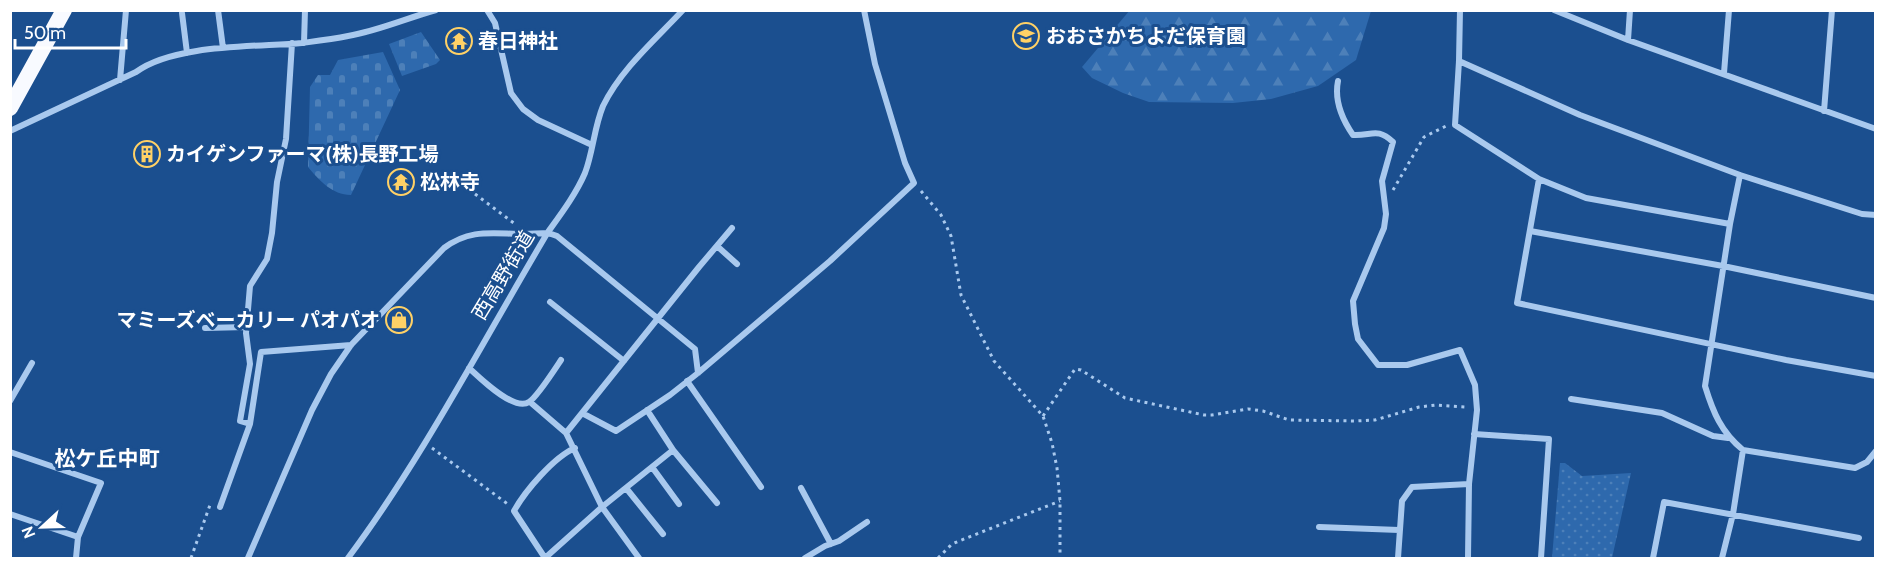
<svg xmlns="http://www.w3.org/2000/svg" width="1886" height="569" viewBox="0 0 1886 569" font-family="Cabin,'Noto Sans JP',sans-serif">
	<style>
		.green { fill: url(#green-dots) }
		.forest { fill: url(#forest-firs) }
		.cemetery { fill: url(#cemetery-stones) }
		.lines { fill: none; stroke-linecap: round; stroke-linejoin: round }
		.path { stroke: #a9c9ee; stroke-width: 3; stroke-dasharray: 3 4.5; stroke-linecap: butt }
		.minor { stroke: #a9c9ee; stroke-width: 6 }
		.trunk { stroke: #f8faff; stroke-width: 16 }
		.labels { text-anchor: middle; stroke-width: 6; stroke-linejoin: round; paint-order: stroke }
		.poi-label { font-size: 20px; font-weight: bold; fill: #fff; stroke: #1b4f8f; text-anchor: start }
		.street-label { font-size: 20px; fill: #fff; stroke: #1b4f8f }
		.neighbourhood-label { font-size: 21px; font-weight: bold; fill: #fff; stroke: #1b4f8f }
	</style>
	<defs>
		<pattern id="green-dots" width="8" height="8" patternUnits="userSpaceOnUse" patternTransform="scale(1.5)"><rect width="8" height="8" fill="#2e69ad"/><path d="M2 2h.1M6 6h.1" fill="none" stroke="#4d80b9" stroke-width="1.8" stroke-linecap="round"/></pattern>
		<pattern id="forest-firs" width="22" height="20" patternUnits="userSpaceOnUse" patternTransform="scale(1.5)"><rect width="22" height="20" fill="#2e69ad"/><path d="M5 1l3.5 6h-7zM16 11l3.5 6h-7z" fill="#4d80b9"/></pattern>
		<pattern id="cemetery-stones" width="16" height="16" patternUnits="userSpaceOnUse" patternTransform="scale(1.5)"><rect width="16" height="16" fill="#2e69ad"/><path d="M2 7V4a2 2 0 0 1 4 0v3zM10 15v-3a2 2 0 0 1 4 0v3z" fill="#4d80b9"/></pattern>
	</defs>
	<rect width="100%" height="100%" fill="#1b4f8f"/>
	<path class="green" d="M1560,463H1565L1582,476L1631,473L1612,558H1552Z"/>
	<path class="forest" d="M1130,10H1371V11L1356,60L1318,86L1271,99L1233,103L1149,102L1123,93L1092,78L1082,67Z"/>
	<path class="cemetery" d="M421,32L440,60L436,64L402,76L389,44Z
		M383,52L400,90L351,195C332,195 319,180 308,167L310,87L318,75H330L338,60Z"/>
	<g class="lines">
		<path class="path" d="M1393,190L1424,137L1446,126
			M921,191L941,215L951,236L961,295L994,361L1043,416L1052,443L1057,468L1060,501V558
			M475,194L515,224
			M1043,416L1075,369L1081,370L1125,398L1204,415H1212L1248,409L1263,411L1289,420L1355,421L1375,420L1419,407L1436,405L1466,407
			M432,448L509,505
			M191,558L210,505
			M938,558L952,544L959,541L1060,501"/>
		<path class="minor" d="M218,10L223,48
			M487,10L495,23L511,93L523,109L538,120L592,145
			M1460,10L1459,61L1455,125L1539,179L1586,198L1730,224
			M1554,10L1628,40L1876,129
			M182,13L187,53
			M1628,40L1630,10
			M304,43L305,10
			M1459,61L1580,115L1740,175L1862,214L1876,215
			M1724,73L1729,10
			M120,80L126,10
			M1338,81C1334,101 1342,119 1353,135C1372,136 1377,127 1393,142L1382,181L1386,214L1384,228L1353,301L1355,324L1358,339L1378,365H1407L1460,350L1475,385L1477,410L1469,484L1468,558
			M1824,111L1832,10
			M10,131L136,72C174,44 255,47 302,43C317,41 333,39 348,36C378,31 407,18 436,10
			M1740,175L1730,224L1705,386C1713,412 1721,432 1743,450L1855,468L1867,462L1876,451
			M1539,179L1517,303L1786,360L1876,376
			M1530,231L1723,266L1876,298
			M717,246L737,264
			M550,302L624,361
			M205,328L247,327
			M469,368C480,378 514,412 529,402C537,397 555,369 561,360
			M687,381L761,487
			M1571,399L1662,413L1713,436L1728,438
			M10,401L32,363
			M530,402L566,433L602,507L639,558
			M647,410L673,450L717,503
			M582,413L616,431L670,395L698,373L830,261L914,183L905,163L875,64L864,10
			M250,424L240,421L250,364L246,333L250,286L267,259L272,233L277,182L286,139L292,43
			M566,433L699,267L732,228
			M1474,434L1549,439L1541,558
			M10,452L101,483L78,537L76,558
			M652,467L679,504
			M626,488L663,534
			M801,488L831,544
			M220,507L250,424L261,352L351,345
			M10,514L78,537
			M1319,527L1399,530
			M248,558L312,410L331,374L351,345L444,248C471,228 493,234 525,234C537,234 546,231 557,236L695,349L698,373
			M348,558C424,456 483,341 548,232C561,214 576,194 585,173C593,152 594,128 603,106C621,69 655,40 683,10
			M545,558L602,507L673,450
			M545,558L514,511C525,491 554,457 575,448
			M805,558L825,546L839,541L867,522
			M1398,558L1402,501L1412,487L1469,484
			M1653,558L1664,502L1859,538
			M1722,558L1733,514L1743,450"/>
		<path class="trunk" d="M10,108L64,10"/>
	</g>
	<defs>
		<symbol id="school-ring" viewBox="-11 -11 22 22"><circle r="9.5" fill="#1b4f8f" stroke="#ffd166" stroke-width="1.5"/><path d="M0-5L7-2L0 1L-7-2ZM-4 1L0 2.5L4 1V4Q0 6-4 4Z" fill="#ffd166"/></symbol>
		<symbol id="temple-ring" viewBox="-11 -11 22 22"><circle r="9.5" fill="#1b4f8f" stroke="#ffd166" stroke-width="1.5"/><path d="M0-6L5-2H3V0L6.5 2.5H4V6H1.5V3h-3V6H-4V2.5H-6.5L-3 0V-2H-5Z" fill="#ffd166"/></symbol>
		<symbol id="building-ring" viewBox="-11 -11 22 22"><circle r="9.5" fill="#1b4f8f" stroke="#ffd166" stroke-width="1.5"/><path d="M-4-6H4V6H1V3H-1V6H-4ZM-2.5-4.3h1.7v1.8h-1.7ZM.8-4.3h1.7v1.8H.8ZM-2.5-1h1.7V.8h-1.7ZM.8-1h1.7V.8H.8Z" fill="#ffd166"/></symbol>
		<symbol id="shop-ring" viewBox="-11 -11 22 22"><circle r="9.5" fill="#1b4f8f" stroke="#ffd166" stroke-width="1.5"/><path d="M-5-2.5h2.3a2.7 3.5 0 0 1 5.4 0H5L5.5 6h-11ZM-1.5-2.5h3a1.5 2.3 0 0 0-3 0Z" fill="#ffd166"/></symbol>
	</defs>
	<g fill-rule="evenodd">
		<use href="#school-ring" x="1011" y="21" width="30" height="30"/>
		<use href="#temple-ring" x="444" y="26" width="30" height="30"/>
		<use href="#building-ring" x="132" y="139" width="30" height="30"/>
		<use href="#temple-ring" x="386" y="167" width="30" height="30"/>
		<use href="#shop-ring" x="384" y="305" width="30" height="30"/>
	</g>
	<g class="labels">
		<g class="poi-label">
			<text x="1046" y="43">おおさかちよだ保育園</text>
			<text x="478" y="48">春日神社</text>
			<text x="166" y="161">カイゲンファーマ(株)長野工場</text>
			<text x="420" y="189">松林寺</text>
			<text x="380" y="327" text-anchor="end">マミーズベーカリー パオパオ</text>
		</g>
		<g class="street-label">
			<text transform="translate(503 275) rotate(-59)" y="7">西高野街道</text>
		</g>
		<g class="neighbourhood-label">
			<text x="107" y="466">松ケ丘中町</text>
		</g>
	</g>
	<rect width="1886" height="569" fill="none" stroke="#ffffff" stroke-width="24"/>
	<g transform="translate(42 527) rotate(248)" stroke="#1b4f8f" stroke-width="4.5" paint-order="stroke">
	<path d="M0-4.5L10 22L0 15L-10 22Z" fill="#ffffff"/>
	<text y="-9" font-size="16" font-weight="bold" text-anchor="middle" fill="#ffffff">N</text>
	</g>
	<path d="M15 39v9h111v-9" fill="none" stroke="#ffffff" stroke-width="3"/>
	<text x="24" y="39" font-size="18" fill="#ffffff" stroke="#1b4f8f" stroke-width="4.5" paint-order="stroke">50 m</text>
</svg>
